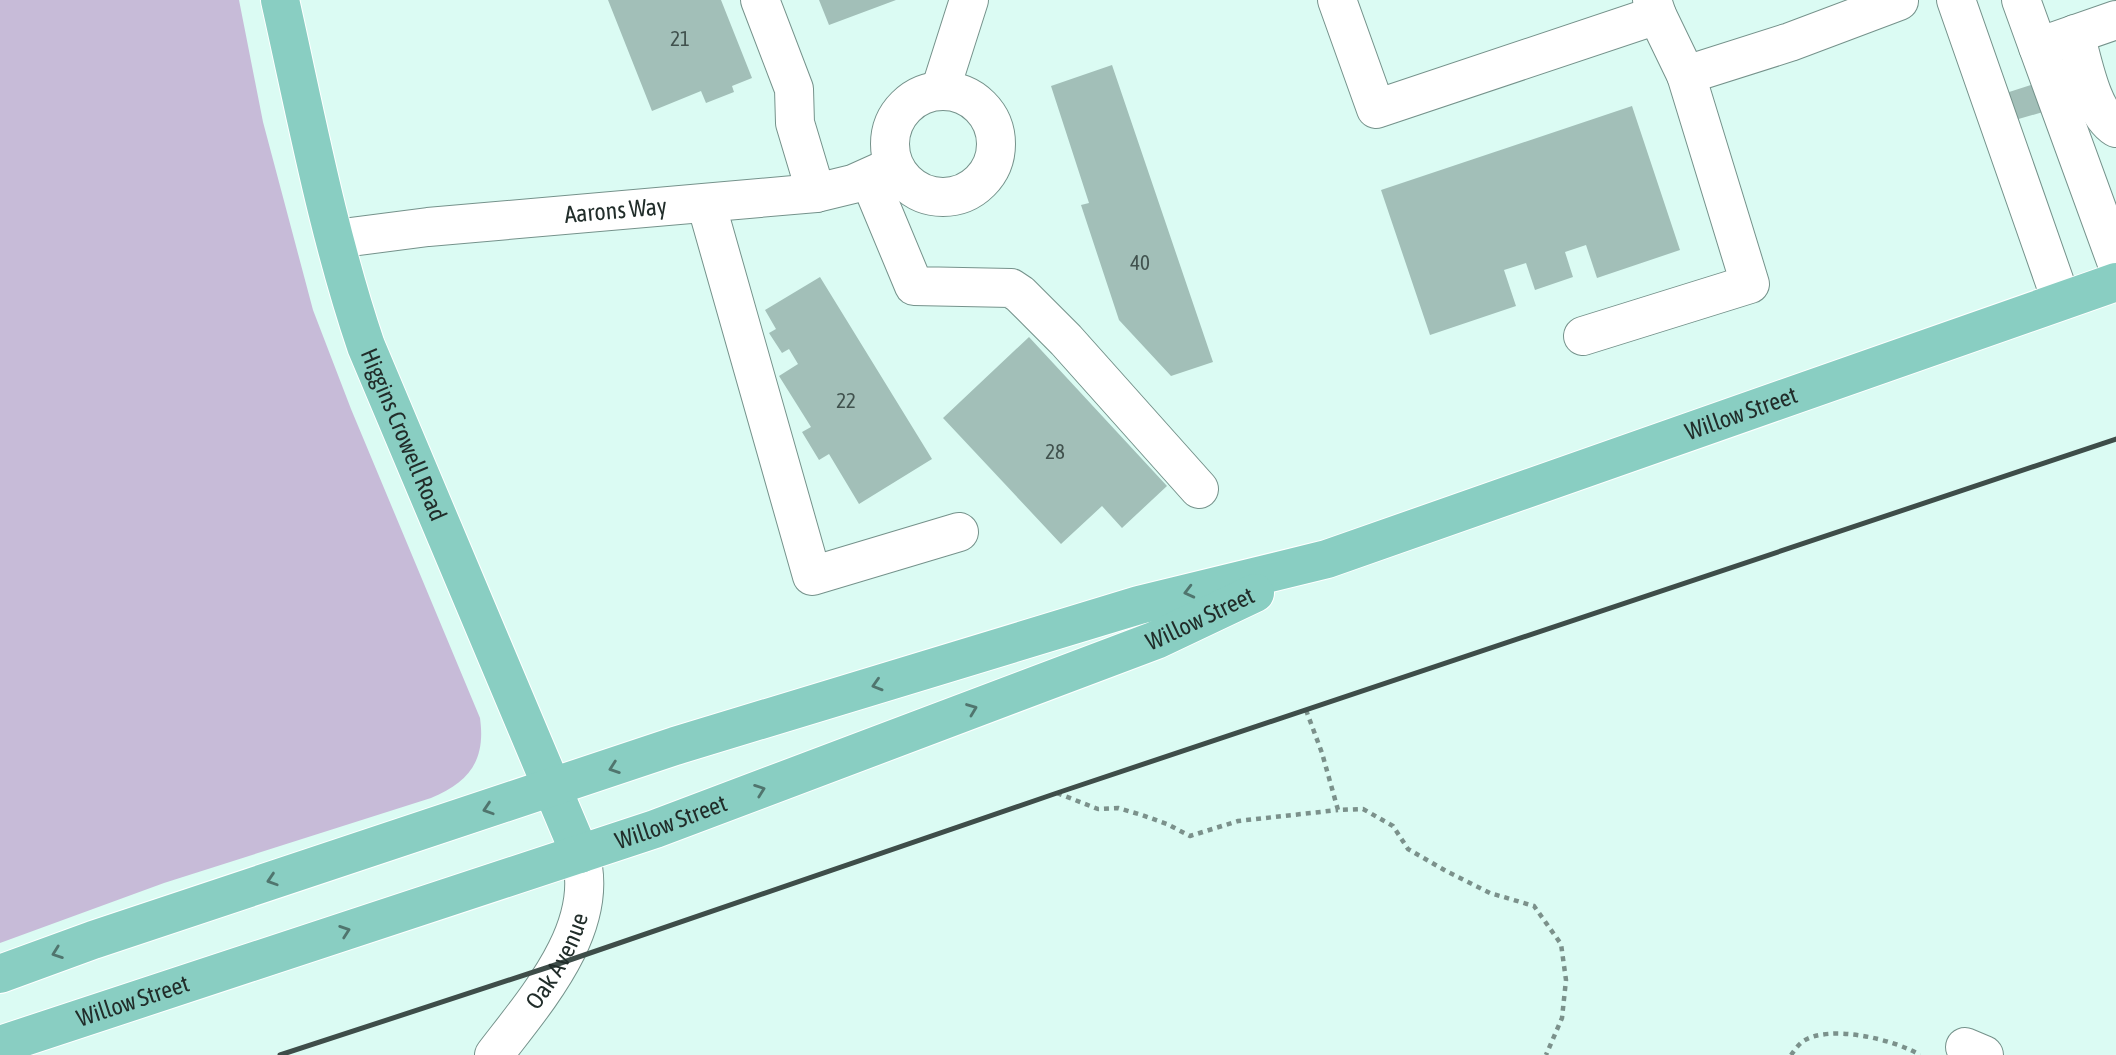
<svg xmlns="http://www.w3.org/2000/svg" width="2116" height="1055" viewBox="0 0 2116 1055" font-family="'Asap Condensed',sans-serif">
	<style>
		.green { fill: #c7bbd8 }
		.building { fill: #a2bfb8 }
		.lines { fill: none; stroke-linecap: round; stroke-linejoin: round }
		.minor-casing { stroke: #75928b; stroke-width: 40 }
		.major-casing { stroke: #fff; stroke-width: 40 }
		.path { stroke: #7b918b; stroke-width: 4.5; stroke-dasharray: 5 5; stroke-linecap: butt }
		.minor { stroke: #fff; stroke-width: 38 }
		.major { stroke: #89cec2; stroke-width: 38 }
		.rail { stroke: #3e4d49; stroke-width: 5 }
		.oneway { stroke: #50756e }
		.labels { text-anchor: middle; stroke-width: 5; stroke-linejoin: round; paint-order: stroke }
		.number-label { font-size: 21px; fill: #41524e }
		.street-label { font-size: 24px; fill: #212d2a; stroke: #dbfbf3 }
	</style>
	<rect width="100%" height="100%" fill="#dbfbf3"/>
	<path class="green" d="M0,0H239L263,122L313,310L351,409L480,718C486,761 469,782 431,798L164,883L0,943Z"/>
	<path class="building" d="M608,0H721L752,78L732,86L734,92L706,103L701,91L652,111Z
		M819,0H896L829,25Z
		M1112,65L1213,362L1171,376L1119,320L1081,205L1089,203L1051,86Z
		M2034,84L2043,112L2015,120L2006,93Z
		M1632,106L1680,250L1597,278L1586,245L1565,252L1573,277L1535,290L1526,263L1504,270L1516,306L1430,335L1381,190Z
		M820,277L932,459L859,504L829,454L819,460L802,432L811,427L779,376L798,364L789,349L782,353L769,333L776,329L765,310Z
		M1029,337L1167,486L1122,528L1102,506L1061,544L943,418Z"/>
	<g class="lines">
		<defs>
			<g id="minor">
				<path d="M760,0L794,89L795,123L816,193"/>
				<path d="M1337,0L1376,109L1657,15L1652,0"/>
				<path d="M1956,0L2061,300"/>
				<path d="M2021,0L2038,47L2116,20"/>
				<path d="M1657,15L1686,75L1790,42L1899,1"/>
				<path d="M2075,34C2083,61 2091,112 2116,128"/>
				<path d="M2038,47L2116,261"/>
				<circle cx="943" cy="144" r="53"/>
				<path d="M940,91L969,0"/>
				<path d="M869,178L914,286L1011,288L1020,294L1066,340L1199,489"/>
				<path d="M706,203L812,576L959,532"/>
				<path id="s1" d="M335,239L428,227L816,193L853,184L893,166"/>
				<path d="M1583,336L1750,284L1686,75"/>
				<path d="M1965,1047L1984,1055"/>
				<path id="s2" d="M494,1055C535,1001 602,927 580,854"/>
			</g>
			<g id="major">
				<path id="s3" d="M280,0C306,116 328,234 366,346L580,854"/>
				<path id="s4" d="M0,974L93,940L675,746L1139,605L1327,559L2116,282"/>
				<path id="s5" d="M0,1045L655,829L1156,640L1255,593"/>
			</g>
		</defs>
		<use href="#minor" class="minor-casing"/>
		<use href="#major" class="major-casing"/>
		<path class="path" d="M1306,710L1322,753L1338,810L1363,809L1393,826L1408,849L1446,871L1490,893L1534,906L1561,944L1566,980L1562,1018L1546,1055
			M1057,793L1098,809L1118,808L1142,815L1167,824L1190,836L1238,821L1338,810
			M1791,1055C1794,1051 1798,1045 1802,1042C1828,1023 1896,1040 1920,1055"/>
		<use href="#minor" class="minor"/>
		<use href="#major" class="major"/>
		<path class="rail" d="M280,1055L558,964L1057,793L2116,439"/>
	</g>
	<defs><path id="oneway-chevron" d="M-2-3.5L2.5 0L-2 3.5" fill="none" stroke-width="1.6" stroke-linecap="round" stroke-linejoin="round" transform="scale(1.75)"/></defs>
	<g class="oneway">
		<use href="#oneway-chevron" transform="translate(1189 592) rotate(166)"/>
		<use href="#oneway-chevron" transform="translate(877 685) rotate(163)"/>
		<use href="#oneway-chevron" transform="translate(972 709) rotate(-21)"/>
		<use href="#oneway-chevron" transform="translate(614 768) rotate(161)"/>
		<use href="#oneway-chevron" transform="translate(760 790) rotate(-20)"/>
		<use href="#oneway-chevron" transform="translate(488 809) rotate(162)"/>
		<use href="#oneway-chevron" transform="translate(272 880) rotate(162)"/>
		<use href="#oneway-chevron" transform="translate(345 931) rotate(-19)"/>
		<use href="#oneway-chevron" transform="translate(57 953) rotate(160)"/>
	</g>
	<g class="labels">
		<g class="number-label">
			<text x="680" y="46">21</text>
			<text x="1140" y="270">40</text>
			<text x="846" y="408">22</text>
			<text x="1055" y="459">28</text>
		</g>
		<g class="street-label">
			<text dy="8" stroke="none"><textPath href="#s1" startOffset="282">Aarons Way</textPath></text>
			<text dy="8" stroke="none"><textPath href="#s4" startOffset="1830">Willow Street</textPath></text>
			<text dy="8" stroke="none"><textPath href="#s3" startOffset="453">Higgins Crowell Road</textPath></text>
			<text dy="8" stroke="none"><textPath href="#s5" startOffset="1274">Willow Street</textPath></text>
			<text dy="8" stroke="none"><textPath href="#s5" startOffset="707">Willow Street</textPath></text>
			<text dy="8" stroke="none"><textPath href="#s2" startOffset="114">Oak Avenue</textPath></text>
			<text dy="8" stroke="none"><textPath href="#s5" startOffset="140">Willow Street</textPath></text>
		</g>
	</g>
</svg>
